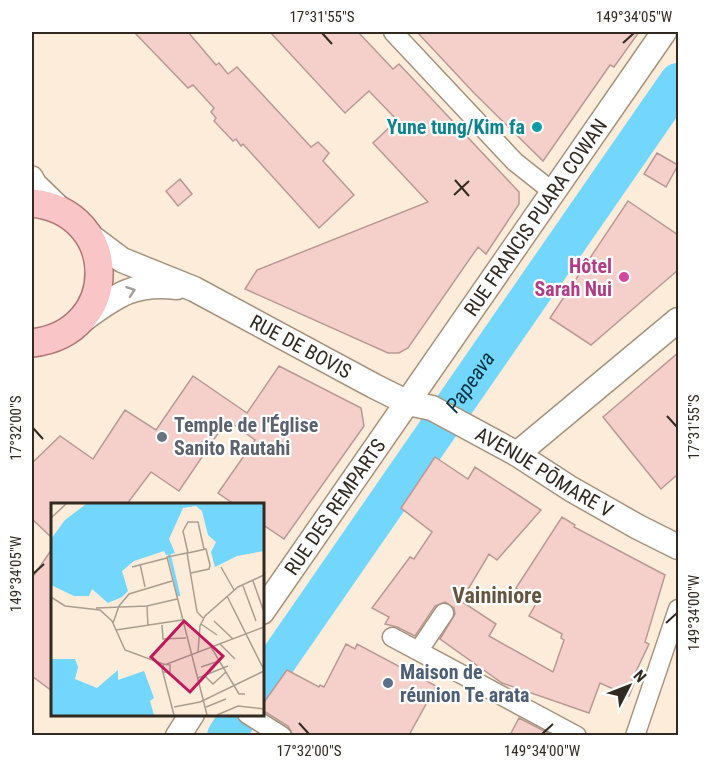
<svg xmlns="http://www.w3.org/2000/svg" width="710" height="767" viewBox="0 0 710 767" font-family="'Roboto Condensed',sans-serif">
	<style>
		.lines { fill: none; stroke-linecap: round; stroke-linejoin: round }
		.river { stroke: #72d6fd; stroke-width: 38 }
		.building { fill: #f5cfc9; stroke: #b99994; stroke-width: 1.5 }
		.minor-casing { stroke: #a6937d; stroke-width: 21 }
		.tertiary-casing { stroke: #a6937d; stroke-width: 24 }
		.secondary-casing { stroke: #a6937d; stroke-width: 27 }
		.primary-casing { stroke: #b17574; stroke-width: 30 }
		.minor { stroke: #fff; stroke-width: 18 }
		.tertiary { stroke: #fff; stroke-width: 21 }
		.secondary { stroke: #fff; stroke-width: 24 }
		.primary { stroke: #f9c5c7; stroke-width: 27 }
		.oneway { stroke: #a39f9b }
		.ticks { fill: none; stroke: #322a21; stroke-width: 2 }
		.culture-dot { fill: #0f9aa8; stroke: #fff; stroke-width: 2 }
		.hotel-dot { fill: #d1479c; stroke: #fff; stroke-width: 2 }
		.worship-dot { fill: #6b7280; stroke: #fff; stroke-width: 2 }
		.service-dot { fill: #5c6f8a; stroke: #fff; stroke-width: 2 }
		.labels { text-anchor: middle; stroke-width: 4.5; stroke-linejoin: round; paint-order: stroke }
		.culture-label { font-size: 20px; font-weight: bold; fill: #0d838f; stroke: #fff; text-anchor: end }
		.street-label { font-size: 20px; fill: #322a21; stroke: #fff }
		.hotel-label { font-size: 20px; font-weight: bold; fill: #b23c85; stroke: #fff; text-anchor: end }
		.worship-label { font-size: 20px; font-weight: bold; fill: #5b616d; stroke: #fff; text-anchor: start }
		.service-label { font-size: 20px; font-weight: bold; fill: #4e5e75; stroke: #fff; text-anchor: start }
		.water-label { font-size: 21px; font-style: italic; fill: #013141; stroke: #fff }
		.quarter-label { font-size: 22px; font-weight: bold; fill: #65543f; stroke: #fff }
		.inset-river { fill: none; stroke: #72d6fd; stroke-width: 3 }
		.inset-road { fill: none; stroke: #ab9e8f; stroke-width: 1.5 }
		.view { fill: #c2185b; fill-opacity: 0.15; stroke: #c2185b; stroke-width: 3 }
		.inset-edge { fill: none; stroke: #322a21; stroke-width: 3 }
		.neatline { fill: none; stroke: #322a21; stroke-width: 2 }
		.ticks-label { font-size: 15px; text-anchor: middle; fill: #322a21 }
	</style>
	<rect width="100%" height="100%" fill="#fcecd9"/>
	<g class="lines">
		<g class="river">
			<path id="s1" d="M262,683L678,82"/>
			<path d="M226,736L240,714"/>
		</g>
	</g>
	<path class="building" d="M134,32H188L216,65L219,63L228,74L237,67L311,147L318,142L329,153L323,161L354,195L319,228L243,144L241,146L236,139L233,141L214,121L216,118L211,112L214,108L193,85L188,88Z
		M270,32H358L393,69L399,64L519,192V204L486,254L478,247L408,348L399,353H388L245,289L257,270L428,202L373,143L397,120L369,91L345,113Z
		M417,32H639L614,67L610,65L543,161L474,93Z
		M657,153L678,165L666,187L644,174Z
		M180,179L192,194L178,206L166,191Z
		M628,201L678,235V270L591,345L550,318Z
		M678,353V474L661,489L603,417Z
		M279,366L361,408L364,426L284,539L262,524V504H234L218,493L255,440L227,420L179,491L151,472L127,504H52V538L32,519V463L60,436L93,459L125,410L156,430L193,376L247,413Z
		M435,457L468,479L475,467L541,510L497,560L489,554L461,601L496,624L489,636L553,672L564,640L561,638L562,634L529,616L537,602L516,588L562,517L575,525L574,527L665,575L645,642L649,644L632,680L635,681L629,696L600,683L589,713L502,683L440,639L455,614L454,608L445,602L435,606L415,636L397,627L385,624L389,617L372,608L410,557L414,559L432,532L401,508Z
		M52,549V691L32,676V578Z
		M346,644L355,649L357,644L436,686L409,735H293L288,726L262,710V705L287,670L319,687L320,685L324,687Z
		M519,718L552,735H510Z"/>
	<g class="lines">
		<defs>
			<path id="minor" d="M393,32L515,162L553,192
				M392,637L577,736
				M419,650L444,613
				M247,714L282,736
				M635,736L678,609"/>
			<path id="tertiary" d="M32,177L36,184L64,211"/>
			<g id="secondary">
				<path id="s2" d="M86,233L122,260L194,289L374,386L408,403L432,408L517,454L571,489L638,527L678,547"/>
				<path d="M81,321C116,296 132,282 177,287"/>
				<path d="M517,454L678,320"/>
				<path id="s3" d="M262,612L664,32"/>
				<path d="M178,736L192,714"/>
			</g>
			<path id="primary" d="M32,203C121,212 122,333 32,343"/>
		</defs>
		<use href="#minor" class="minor-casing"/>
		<use href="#tertiary" class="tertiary-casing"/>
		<use href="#secondary" class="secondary-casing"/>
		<use href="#primary" class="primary-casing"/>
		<use href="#minor" class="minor"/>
		<use href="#tertiary" class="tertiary"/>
		<use href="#secondary" class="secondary"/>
		<use href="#primary" class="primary"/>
	</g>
	<defs><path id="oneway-chevron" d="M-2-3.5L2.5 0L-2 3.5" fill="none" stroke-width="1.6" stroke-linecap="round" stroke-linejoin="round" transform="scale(1.5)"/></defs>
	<use class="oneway" href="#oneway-chevron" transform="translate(131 291) rotate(-19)"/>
	<path class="ticks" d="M322,33L332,44M623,43L634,33M455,180L469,196M454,195L469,181M667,416L677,427M33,428L43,439M33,574L44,564M666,623L677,613M299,723L309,734M542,734L553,724"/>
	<circle class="culture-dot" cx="537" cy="127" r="6"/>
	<circle class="hotel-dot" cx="624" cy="277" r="6"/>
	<circle class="worship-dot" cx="162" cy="437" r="6"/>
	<circle class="service-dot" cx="388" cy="683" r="6"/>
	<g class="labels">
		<g class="culture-label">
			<text x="525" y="134">Yune tung/Kim fa</text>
		</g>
		<g class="street-label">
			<text dy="7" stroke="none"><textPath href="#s3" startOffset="480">RUE FRANCIS PUARA COWAN</textPath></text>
			<text dy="7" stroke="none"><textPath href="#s2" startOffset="244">RUE DE BOVIS</textPath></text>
			<text dy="7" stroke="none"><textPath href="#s2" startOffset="519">AVENUE PŌMARE V</textPath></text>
			<text dy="7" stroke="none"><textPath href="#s3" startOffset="128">RUE DES REMPARTS</textPath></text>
		</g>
		<g class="hotel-label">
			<text x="612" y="273">Hôtel<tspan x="612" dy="23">Sarah Nui</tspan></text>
		</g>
		<g class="worship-label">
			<text x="174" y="432">Temple de l'Église<tspan x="174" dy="23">Sanito Rautahi</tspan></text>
		</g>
		<g class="service-label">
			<text x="400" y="679">Maison de<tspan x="400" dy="23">réunion Te arata</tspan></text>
		</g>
		<g class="water-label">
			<text dy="7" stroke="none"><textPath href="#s1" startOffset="366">Papeava</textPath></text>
		</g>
		<g class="quarter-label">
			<text x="497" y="603">Vaininiore</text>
		</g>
	</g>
	<g transform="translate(51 503)">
		<rect width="213" height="213" fill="#fcecd9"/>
		<path d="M35,1H213V48L186,53L164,64L160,49L165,39L157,32L151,8L145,3L132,5L118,36L124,50L115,52L113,48L83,58L71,68L77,88L71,94L57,100L41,86L38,93H23L0,82V36L14,17ZM0,156H24L27,164L24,176L46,185L67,167V177L93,168L103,195L99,198L103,212H0Z" fill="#72d6fd"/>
		<path class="inset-river" d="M118,51L128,93"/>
		<path class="inset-road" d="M0,15L15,1M137,50L132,28L137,19H147L153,46M137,50L155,46L159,62L158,66L140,70M89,61L94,84M81,64L116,55M170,64L183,87M202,78L213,109M192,83L205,118M176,93L213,167M0,94L14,103L49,107L61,118L74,147L112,161M96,103L97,123M45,105L96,103L126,96M152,115L146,109L136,50L116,54L156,212M163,118L182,136M62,120L68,103L78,91L121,78M150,121L166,132M111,122L112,136L135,135M65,127L131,117M169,141L184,156M160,144L188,191H194M147,149L149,123L154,113L187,84L213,72M116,161L213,124M150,164L168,158M112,169H119V162L113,161L111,166L123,212M154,173L162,181L175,169M147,175L177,163M123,204L149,199L213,168M155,204L175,196M166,212L187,203L213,206"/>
		<path class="view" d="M133,118L172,153L139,189L100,154Z"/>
		<rect width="213" height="213" class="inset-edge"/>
	</g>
	<rect width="710" height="767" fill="none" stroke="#ffffff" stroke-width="66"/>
	<g transform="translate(629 686) rotate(48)" stroke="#ffffff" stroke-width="4.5" paint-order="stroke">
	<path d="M0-4.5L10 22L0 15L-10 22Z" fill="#322a21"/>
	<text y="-9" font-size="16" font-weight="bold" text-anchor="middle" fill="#322a21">N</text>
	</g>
	<rect x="33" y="33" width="644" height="701" class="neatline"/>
	<g class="ticks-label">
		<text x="322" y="22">17°31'55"S</text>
		<text x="634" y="22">149°34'05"W</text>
		<text transform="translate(694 427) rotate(-90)" y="5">17°31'55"S</text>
		<text transform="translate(16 428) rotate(-90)" y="5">17°32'00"S</text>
		<text transform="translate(16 574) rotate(-90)" y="5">149°34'05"W</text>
		<text transform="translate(694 613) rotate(-90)" y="5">149°34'00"W</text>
		<text x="309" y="756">17°32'00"S</text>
		<text x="542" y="756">149°34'00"W</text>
	</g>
</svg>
